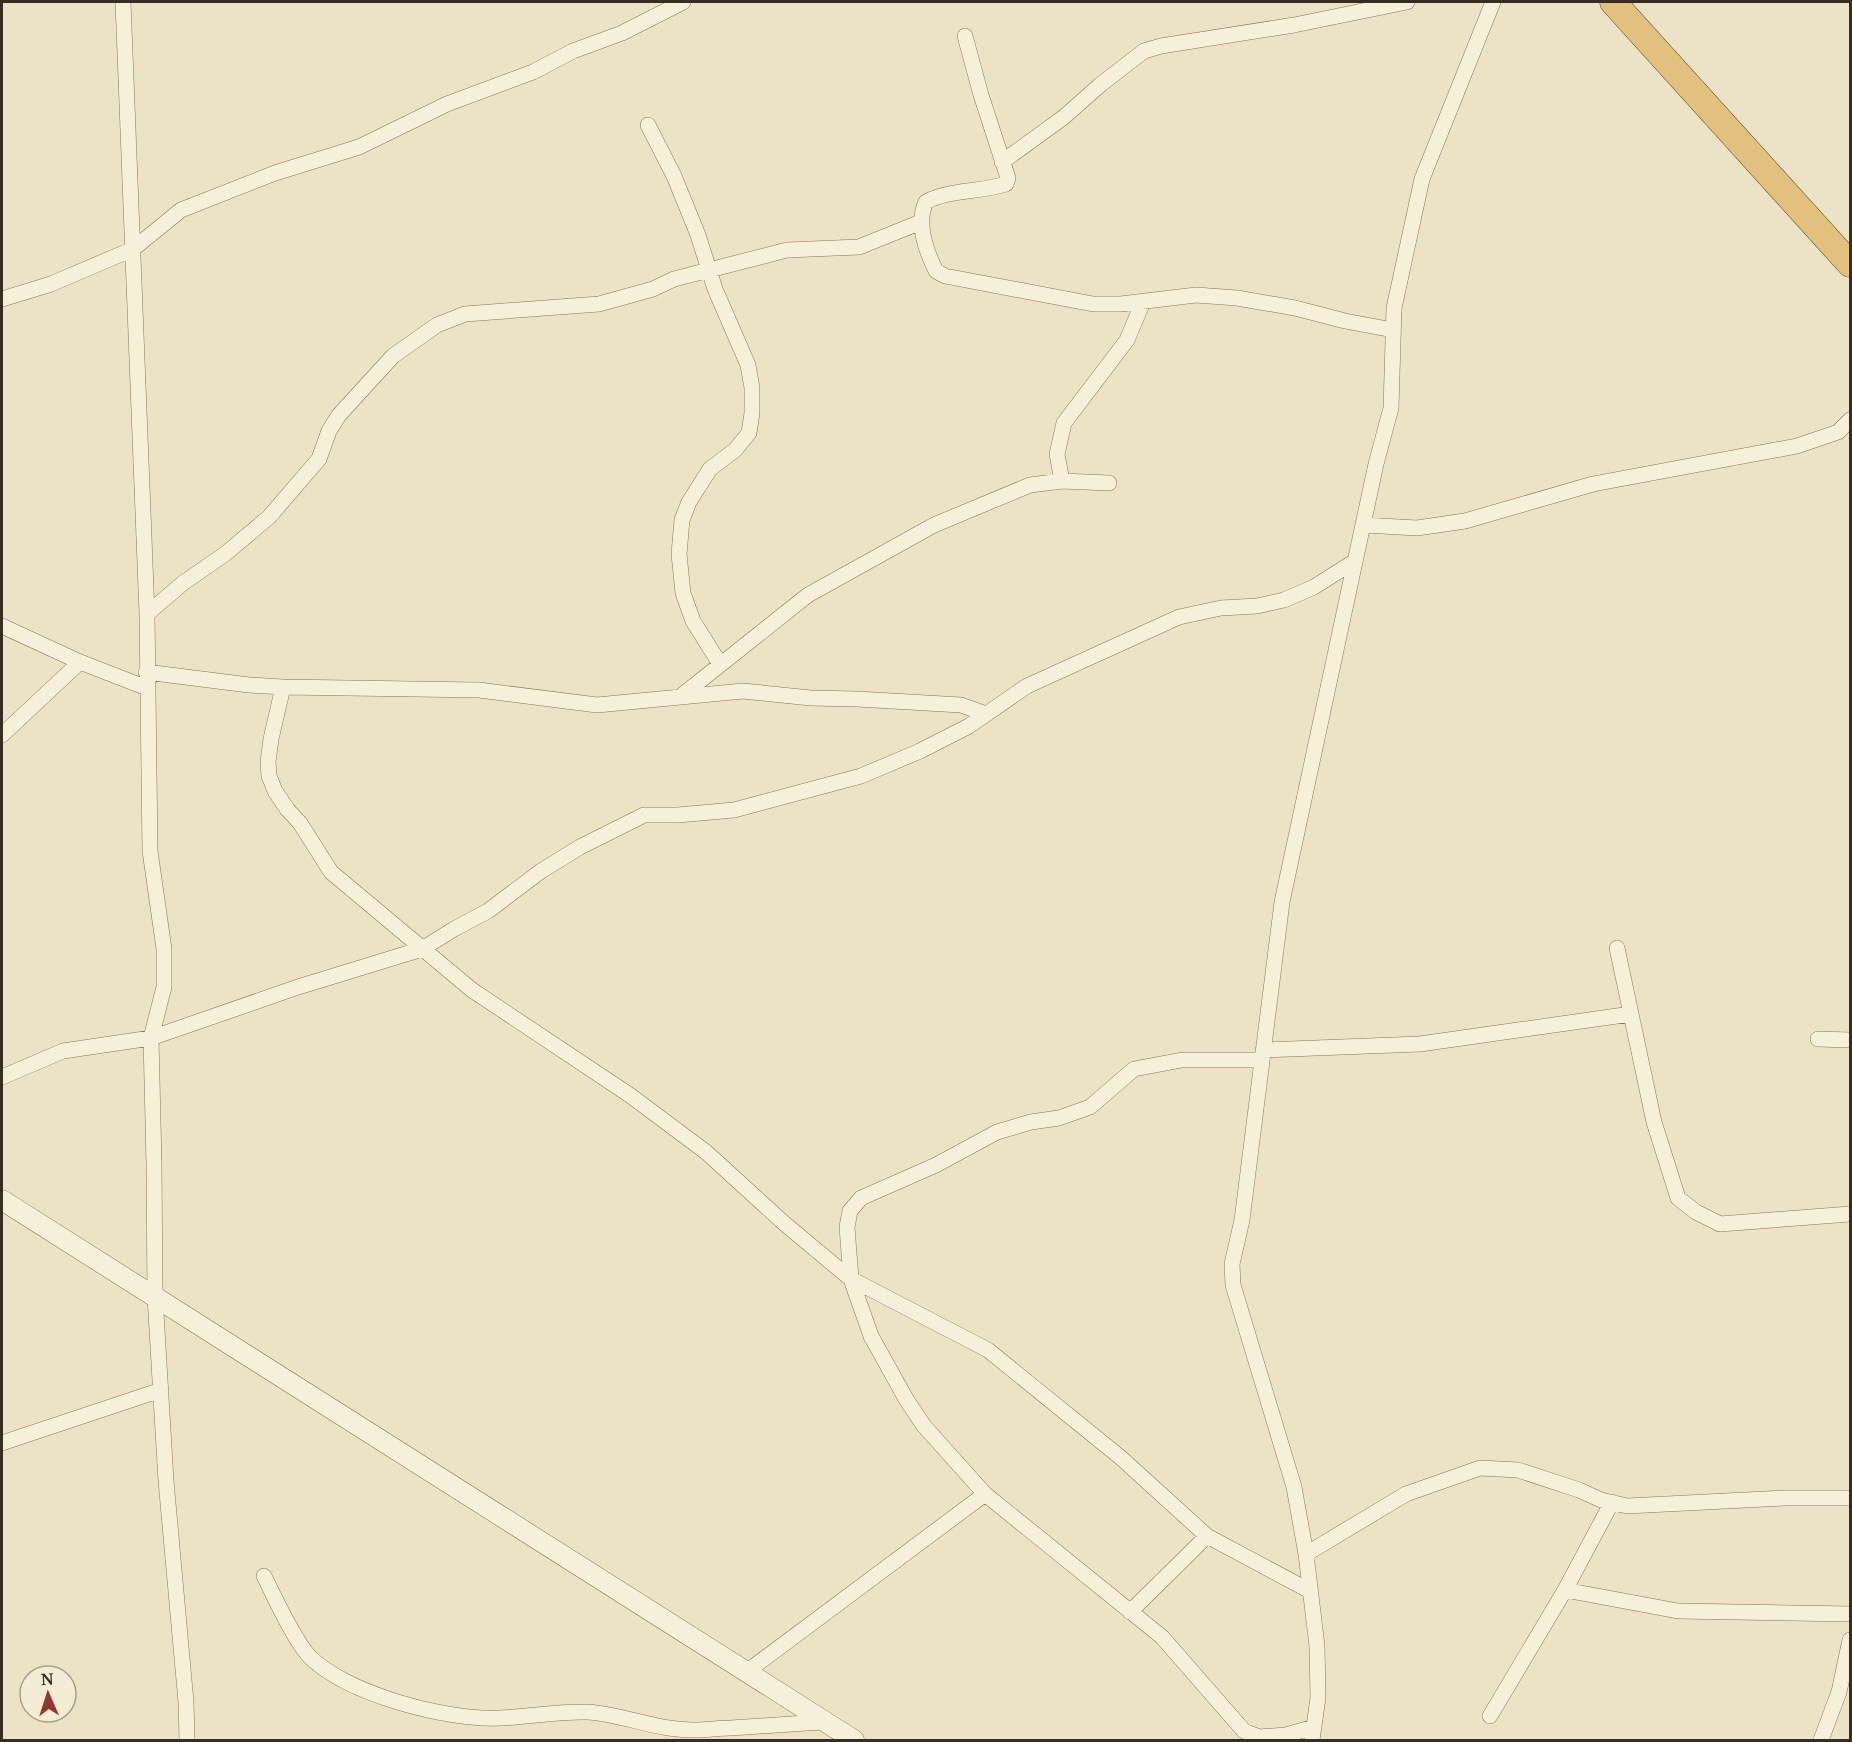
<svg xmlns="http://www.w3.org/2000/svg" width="1852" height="1742" viewBox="0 0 1852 1742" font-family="'Noto Serif',serif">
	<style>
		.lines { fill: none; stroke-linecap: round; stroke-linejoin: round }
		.minor-casing { stroke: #86755c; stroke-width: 16 }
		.tertiary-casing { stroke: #86755c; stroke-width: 21 }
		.trunk-casing { stroke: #544430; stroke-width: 27 }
		.minor { stroke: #f7f0d9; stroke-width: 15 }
		.tertiary { stroke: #f7f0d9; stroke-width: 20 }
		.trunk { stroke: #e2c17e; stroke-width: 26 }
	</style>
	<rect width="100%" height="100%" fill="#ece3c6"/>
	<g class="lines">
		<defs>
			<path id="minor" d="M123,2L147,614L150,851L164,949V987L151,1038L154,1164L155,1296L166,1481L186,1702L187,1740
				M965,36L981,95L1008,178L1006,184C981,192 945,190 926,202C916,223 926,251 936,271L945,276L1093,304H1121L1196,295L1237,298L1295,308L1345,321L1393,330
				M648,125L674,176L698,235L715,289L748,365L752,388V413L749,433L735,450L710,469L689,502L682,520L679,554L683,593L693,621L720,664
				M1002,162L1064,117L1100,85L1144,51L1161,46L1294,25L1407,2
				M2,299L51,284L133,249L181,210L275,173L359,147L447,104L533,72L573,51L622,33L683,2
				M1062,481L1057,454L1064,423L1127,340L1143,302
				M1363,525L1417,528L1465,521L1593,484L1797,446L1838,432L1850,420
				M147,614L183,583L225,554L269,517L319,459L329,431L339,415L393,356L437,325L465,314L599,304L653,289L674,279L787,250L859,247L921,222
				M2,626L80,662L147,688
				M146,672L249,685L283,687L479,690L597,705L743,691L811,698L857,699L961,705L986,714
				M283,687L271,739L268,762L269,776L275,791L287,809L300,823L331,872L472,990L631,1096L706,1152L785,1224L851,1279L988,1350L1120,1457L1207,1536L1310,1591
				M681,696L808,595L934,525L1030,485L1062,481L1109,483
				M2,735L80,662
				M1617,948L1654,1122L1678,1198L1696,1212L1720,1224L1850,1214
				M1818,1039L1850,1040
				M1263,1050L1420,1044L1631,1014
				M1262,1060H1182L1134,1069L1090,1107L1059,1118L1031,1122L997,1132L936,1165L861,1198L850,1211L847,1227L851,1279L871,1336L906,1399L924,1426L985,1494L1162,1637L1244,1731L1259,1737L1286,1735L1314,1727
				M2,1077L63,1051L151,1038L298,987L422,949L454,929L488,911L541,871L580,847L644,815H678L734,810L861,776L920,751L969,726L1027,686L1179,617L1221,608L1257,606L1284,600L1314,587L1355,561
				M2,1443L161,1390
				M1306,1554L1406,1494L1480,1468L1518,1470L1579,1490L1601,1500L1627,1506L1785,1498H1850
				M264,1576C275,1598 293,1638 309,1656C346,1694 448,1721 500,1718C529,1717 558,1711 587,1712C623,1714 658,1731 695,1730C707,1730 719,1728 731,1728C761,1726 792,1724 822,1722
				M1565,1590L1678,1611L1850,1614
				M1130,1612L1207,1536
				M745,1673L985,1494
				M1490,1716L1565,1590L1612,1502
				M1312,1740L1318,1698L1317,1646L1306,1554L1294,1487L1233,1285L1232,1264L1242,1220L1282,902L1376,464L1391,408L1394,308L1422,179L1493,2
				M1821,1740L1839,1692L1850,1640"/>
			<path id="tertiary" d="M2,1200L854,1740"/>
			<path id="trunk" d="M1613,2L1850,264"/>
		</defs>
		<use href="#minor" class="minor-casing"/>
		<use href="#tertiary" class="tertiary-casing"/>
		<use href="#trunk" class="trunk-casing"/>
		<use href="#minor" class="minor"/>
		<use href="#tertiary" class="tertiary"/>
		<use href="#trunk" class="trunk"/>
	</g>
	<rect width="1852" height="1742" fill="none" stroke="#372d20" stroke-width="6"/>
	<g transform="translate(48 1694) rotate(357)"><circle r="28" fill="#f4edd5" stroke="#a8a08d" stroke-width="1.5"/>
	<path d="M0-4.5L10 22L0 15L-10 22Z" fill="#923630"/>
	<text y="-9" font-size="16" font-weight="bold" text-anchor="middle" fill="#372d20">N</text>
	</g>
</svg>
